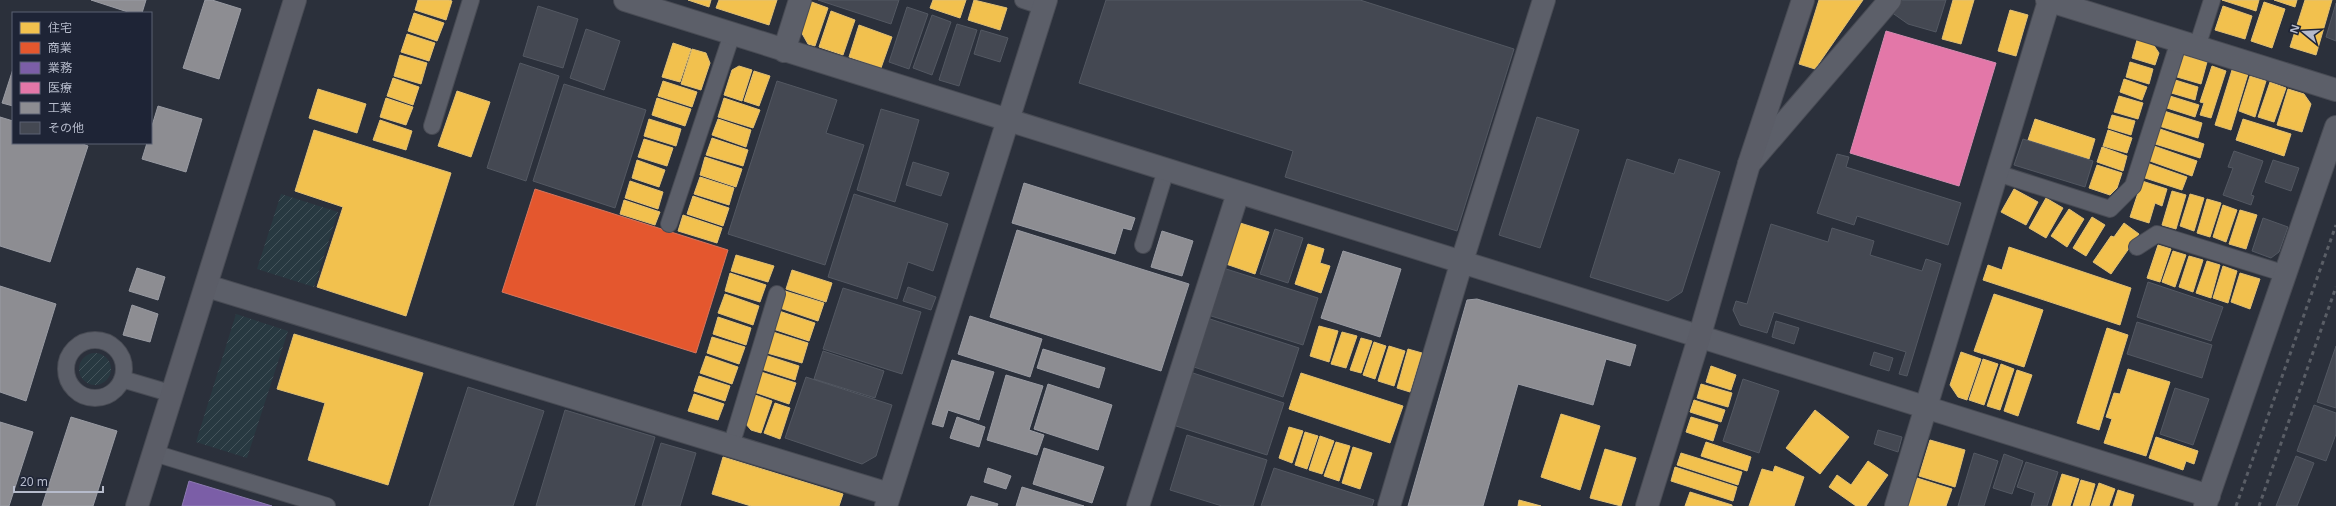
<svg xmlns="http://www.w3.org/2000/svg" width="2336" height="506" viewBox="0 0 2336 506" font-family="'Noto Sans','Noto Sans JP',sans-serif">
	<style>
		.garden { fill: url(#garden-furrows) }
		.homes { fill: #f2c14e; stroke: #e0bf74 }
		.shops { fill: #e4572e; stroke: #d6755d }
		.offices { fill: #7b5ea7; stroke: #8d7ab2 }
		.health { fill: #e377a8; stroke: #d68bb2 }
		.industry { fill: #8d8d92; stroke: #999ba3 }
		.building { fill: #444852; stroke: #535862 }
		.lines { fill: none; stroke-linecap: round; stroke-linejoin: round }
		.lane-casing { stroke: #484b54; stroke-width: 18 }
		.street-casing { stroke: #484b54; stroke-width: 24 }
		.secondary-casing { stroke: #484b54; stroke-width: 24 }
		.lane { stroke: #5c5f69; stroke-width: 16 }
		.street { stroke: #5c5f69; stroke-width: 22 }
		.secondary { stroke: #5b5d67; stroke-width: 22 }
		.rail { stroke: #5a5e66; stroke-width: 3; stroke-dasharray: 4 4; stroke-linecap: butt }
	</style>
	<defs>
		<pattern id="garden-furrows" width="10" height="10" patternUnits="userSpaceOnUse"><rect width="10" height="10" fill="#283941"/><path d="M-1 1l2-2M0 10L10 0M9 11l2-2" fill="none" stroke="#45545b"/></pattern>
	</defs>
	<rect width="100%" height="100%" fill="#2b303b"/>
	<path class="garden" d="M281,194L338,212L314,287L257,269Z
		M236,314L288,331L247,458L196,442Z
		M79 369a16 16 0 1 1 32 0a16 16 0 1 1-32 0Z"/>
	<path class="homes" d="M418,0H449L452,1L446,20L415,10Z
		M688,0H711L709,7Z
		M719,0H777L769,25L716,8Z
		M933,0H966L960,18L930,8Z
		M974,0L1007,8L1000,30L968,20Z
		M1819,0H1863L1815,69L1799,64Z
		M1953,0H1974L1961,44L1942,39Z
		M2222,0H2259L2256,11Z
		M2274,0H2297L2295,7Z
		M2305,0H2332L2316,55L2290,47Z
		M809,1L828,8L815,46L808,44L800,30Z
		M2264,2L2285,9L2272,48L2251,41Z
		M2223,6L2252,16L2245,39L2215,30Z
		M2010,10L2028,15L2016,56L1998,51Z
		M831,11L855,20L843,55L819,47Z
		M414,13L444,23L437,41L408,31Z
		M859,25L892,37L881,68L849,57Z
		M407,34L435,43L429,61L401,52Z
		M2137,40L2153,44L2159,53L2155,65L2132,58Z
		M673,43L691,49L680,82L662,77Z
		M692,49L706,53L710,63L701,90L681,84Z
		M400,55L427,63L421,84L394,76Z
		M2183,55L2207,62L2201,84L2177,77Z
		M2130,62L2153,69L2149,84L2126,77Z
		M739,66L752,70L742,101L724,95L732,70Z
		M2212,66L2226,71L2211,118L2200,115L2204,103L2200,102Z
		M2232,70L2248,74L2231,130L2215,125Z
		M754,71L770,76L759,106L744,101Z
		M2250,76L2266,81L2255,117L2239,111Z
		M393,78L419,87L413,105L387,96Z
		M2124,79L2147,87L2142,100L2120,92Z
		M2172,79L2198,87L2195,100L2168,92Z
		M663,81L697,92L692,107L658,96Z
		M2270,82L2286,88L2274,122L2258,117Z
		M318,89L366,104L357,133L309,118Z
		M2288,89L2304,94L2311,104L2302,132L2277,125Z
		M457,91L490,102L471,157L438,146Z
		M2119,96L2143,103L2138,119L2114,112Z
		M2170,96L2199,105L2195,117L2167,108Z
		M386,98L413,107L406,125L380,117Z
		M657,98L691,109L685,126L652,115Z
		M724,98L760,110L753,128L718,117Z
		M2164,111L2202,123L2198,138L2159,126Z
		M2112,115L2135,121L2131,135L2108,128Z
		M649,119L681,129L676,146L644,136Z
		M718,119L751,130L746,147L712,135Z
		M2035,119L2095,139L2089,159L2028,140Z
		M2243,119L2291,134L2284,156L2236,140Z
		M380,120L412,131L406,150L373,140Z
		M2157,128L2204,144L2200,158L2152,143Z
		M314,130L451,173L406,316L317,287L343,207L295,191Z
		M2108,130L2132,138L2127,153L2103,146Z
		M712,138L748,150L743,166L706,155Z
		M644,139L673,148L667,166L638,157Z
		M2151,145L2197,161L2192,176L2147,160Z
		M2102,147L2127,156L2123,171L2097,162Z
		M705,157L742,169L736,187L700,175Z
		M637,160L665,170L659,187L632,178Z
		M2147,163L2187,177L2182,190L2142,177Z
		M2097,165L2122,173L2117,188L2110,195L2089,188Z
		M700,177L734,188L729,205L694,194Z
		M630,181L663,192L658,209L625,198Z
		M2142,181L2167,189L2162,206L2155,203L2149,223L2130,217Z
		M2014,189L2038,202L2026,225L2001,212Z
		M2172,191L2186,195L2176,229L2162,225Z
		M2190,194L2204,198L2194,231L2180,226Z
		M693,196L729,208L723,226L687,214Z
		M2046,198L2063,208L2046,238L2029,228Z
		M2207,199L2221,203L2210,237L2197,233Z
		M624,200L660,212L655,225L620,214Z
		M2223,205L2237,210L2226,242L2213,237Z
		M2069,209L2084,219L2067,247L2051,236Z
		M2240,210L2257,215L2246,249L2229,244Z
		M683,215L722,228L717,243L678,231Z
		M2092,217L2105,225L2086,256L2073,248Z
		M1237,222L1269,232L1255,274L1223,263Z
		M2124,223L2139,234L2111,274L2093,262L2111,236L2114,237Z
		M1308,244L1324,249L1320,263L1330,266L1321,293L1295,284Z
		M2158,245L2171,249L2160,282L2147,278Z
		M2009,247L2131,288L2120,325L1983,280L1988,265L2002,270Z
		M2173,251L2186,255L2175,287L2162,282Z
		M736,255L774,266L768,282L731,271Z
		M2189,256L2203,260L2193,292L2179,287Z
		M2207,261L2220,265L2211,298L2196,293Z
		M2223,266L2237,271L2228,303L2213,298Z
		M792,270L832,283L826,302L786,289Z
		M730,273L766,285L760,302L725,291Z
		M2240,273L2260,279L2250,309L2231,302Z
		M785,291L824,303L818,321L780,308Z
		M725,294L759,306L753,325L718,313Z
		M1994,294L2043,310L2024,367L1974,351Z
		M779,311L815,323L809,341L773,329Z
		M718,317L751,328L746,345L713,334Z
		M1319,326L1338,331L1329,362L1310,356Z
		M2107,328L2128,335L2099,430L2077,423Z
		M773,332L808,343L802,363L767,353Z
		M1342,332L1357,336L1346,368L1331,364Z
		M294,334L423,373L388,485L308,460L325,403L277,389Z
		M712,337L745,347L739,364L707,353Z
		M1361,338L1372,341L1361,373L1350,370Z
		M1374,342L1386,346L1375,379L1363,375Z
		M1389,346L1405,351L1394,386L1378,381Z
		M1408,349L1422,353L1410,392L1397,388Z
		M1961,352L1981,359L1967,400L1958,397L1950,385Z
		M765,355L799,366L795,380L761,369Z
		M706,356L738,367L732,384L700,373Z
		M1983,359L1998,364L1984,405L1969,400Z
		M2001,364L2014,369L2000,410L1987,406Z
		M1711,366L1736,375L1731,390L1706,382Z
		M2128,369L2170,382L2146,456L2104,443L2112,419L2106,417L2114,393L2120,394Z
		M2017,370L2032,375L2018,416L2004,411Z
		M761,372L796,383L789,404L754,392Z
		M1301,373L1403,406L1390,443L1289,409Z
		M699,376L730,386L725,401L694,391Z
		M1701,384L1732,393L1728,407L1697,398Z
		M694,394L724,404L718,420L688,411Z
		M755,395L772,401L761,433L751,430L745,423Z
		M1694,400L1725,410L1721,422L1690,412Z
		M775,403L790,408L780,439L764,433Z
		M1815,410L1849,437L1820,474L1786,448Z
		M1561,414L1600,426L1580,490L1541,477Z
		M1691,417L1718,425L1713,441L1686,432Z
		M1289,427L1303,431L1292,463L1279,458Z
		M1305,432L1318,436L1307,469L1295,465Z
		M1320,436L1334,441L1322,474L1309,470Z
		M2156,437L2198,451L2194,464L2186,461L2183,470L2149,458Z
		M1930,440L1965,450L1955,487L1919,476Z
		M1336,442L1350,446L1339,481L1324,476Z
		M1706,442L1751,457L1747,471L1701,456Z
		M1353,447L1372,453L1360,489L1342,483Z
		M1605,449L1636,458L1621,506L1590,498Z
		M1681,453L1742,472L1738,485L1677,465Z
		M723,457L843,494L839,506H751L712,494Z
		M1868,461L1888,475L1866,506H1856L1829,487L1837,475L1851,485Z
		M1775,466L1804,477L1794,506H1749L1762,469L1773,472Z
		M1675,467L1737,487L1733,501L1671,481Z
		M2062,474L2079,479L2070,506H2052Z
		M1917,478L1952,489L1946,506H1908Z
		M2081,480L2095,484L2089,506H2073Z
		M2099,483L2115,489L2109,506H2091Z
		M2118,490L2134,495L2131,506H2113Z
		M1690,492L1732,505V506H1685Z
		M1519,500L1541,506H1518Z"/>
	<path class="shops" d="M535,189L728,250L696,353L502,292Z"/>
	<path class="offices" d="M189,481L272,506H182Z"/>
	<path class="health" d="M1886,31L1996,63L1959,186L1850,153Z"/>
	<path class="industry" d="M91,0H146L142,13H131Z
		M205,0H212L241,9L219,79L183,68Z
		M13,69V106L2,103Z
		M158,106L202,119L186,172L142,159L147,143H151V129Z
		M0,117L13,121V143H80L88,146L50,262L0,246Z
		M1024,183L1135,218L1131,230L1123,228L1115,254L1012,223Z
		M1017,230L1189,284L1161,371L990,317Z
		M1162,231L1193,241L1182,276L1151,267Z
		M1343,251L1401,269L1380,337L1321,318Z
		M137,268L165,277L158,300L129,291Z
		M0,286L56,304L26,401L0,392Z
		M1477,299L1636,345L1630,366L1606,359L1593,405L1518,384L1483,506H1408L1467,300Z
		M132,305L158,314L150,342L123,335Z
		M970,316L1042,339L1030,377L958,354Z
		M1043,349L1105,368L1099,388L1037,368Z
		M952,360L994,372L979,420L948,410L943,427L932,424Z
		M1006,375L1043,386L1029,430L1044,435L1037,455L987,440Z
		M1048,384L1112,405L1098,450L1034,429Z
		M71,417L117,431L93,506H42Z
		M957,417L985,427L979,447L950,438Z
		M0,422L33,432L9,506H0Z
		M1044,448L1104,467L1092,503L1033,484Z
		M988,468L1011,476L1006,489L984,482Z
		M1022,487L1084,506H1016Z
		M971,496L998,504L997,506H967Z"/>
	<path class="building" d="M818,0H899L891,24Z
		M1106,0H1360L1514,49L1457,231L1285,177L1293,151L1079,83Z
		M1900,0H1946L1936,32L1908,24L1891,12Z
		M2336,3V41L2326,37Z
		M538,6L578,19L563,68L523,56Z
		M907,7L928,14L909,69L889,62Z
		M932,15L951,22L932,75L913,68Z
		M957,24L977,30L959,86L939,80Z
		M586,29L620,41L604,90L570,78Z
		M981,30L1008,38L1000,62L974,54Z
		M520,63L559,76L526,181L487,168Z
		M777,81L837,100L826,133L864,145L825,265L728,234Z
		M564,84L646,110L615,208L533,181Z
		M881,109L919,120L895,202L857,190Z
		M1537,117L1579,130L1540,248L1499,235Z
		M2023,139L2093,161L2085,187L2014,165Z
		M2234,151L2263,161L2251,195L2254,196L2251,205L2223,195L2233,168L2228,167Z
		M1837,154L1849,157L1846,167L1961,203L1948,245L1857,216L1854,225L1817,213Z
		M1627,159L1674,174L1679,159L1720,172L1682,292L1668,301L1590,277Z
		M2273,160L2299,168L2291,191L2265,182Z
		M913,162L949,173L941,196L906,185Z
		M854,194L948,224L933,271L908,262L897,299L828,277Z
		M2263,218L2288,227L2279,252L2271,258L2252,251Z
		M1771,224L1828,242L1832,228L1874,241L1870,255L1922,271L1926,259L1941,264L1907,376L1899,374L1906,352L1774,312L1767,333L1740,325L1733,310L1736,301L1747,304Z
		M1275,229L1303,238L1288,283L1260,274Z
		M1223,268L1318,298L1303,345L1208,315Z
		M2148,282L2223,307L2211,341L2137,317Z
		M908,287L936,297L931,310L903,301Z
		M843,288L921,312L902,374L823,349Z
		M1207,318L1299,348L1283,397L1191,366Z
		M1776,321L1799,328L1794,344L1772,337Z
		M2137,322L2212,345L2202,378L2127,354Z
		M2336,346V408L2317,402Z
		M823,351L884,371L875,398L814,379Z
		M1874,352L1893,358L1889,371L1870,365Z
		M1190,372L1284,403L1267,455L1173,425Z
		M806,377L892,405L876,456L862,464L785,438Z
		M1743,379L1779,391L1759,453L1723,441Z
		M468,387L544,411L513,506H429Z
		M2175,388L2209,399L2193,445L2160,434Z
		M2314,405L2336,413V434L2326,461L2297,451Z
		M565,410L655,437L634,506H536Z
		M1878,430L1902,437L1898,452L1874,444Z
		M1187,435L1267,460L1253,506H1222L1170,490Z
		M661,443L696,453L680,506H642Z
		M1974,453L1998,461L1984,506H1958Z
		M2004,454L2023,461L2012,494L1993,488Z
		M2296,456L2314,463L2297,506H2276Z
		M2026,462L2058,472L2047,506H2031L2035,493L2017,487Z
		M1274,468L1374,500L1372,506H1261Z"/>
	<g class="lines">
		<defs>
			<path id="lane" d="M1023,0L1044,7
				M2197,47L2212,0
				M432,126L471,0
				M1997,173L2110,209L2133,186L2179,41
				M669,224L732,34
				M1143,245L1166,170
				M2137,247L2157,234L2286,274
				M66 369a29 29 0 1 1 58 0a29 29 0 1 1-58 0Z
				M122,379L173,394
				M731,446L777,294
				M154,453L327,506"/>
			<path id="street" d="M625,0L2209,496
				M2047,0L2336,90
				M784,51L800,0
				M1749,164L1890,0
				M207,286L889,494
				M886,506L1046,0
				M1138,506L1238,193
				M1389,506L1462,261L1544,0
				M1896,506L2049,1
				M2205,506L2336,127"/>
			<path id="secondary" d="M137,506L295,0
				M1647,506L1699,338L1749,164L1803,0"/>
		</defs>
		<use href="#lane" class="lane-casing"/>
		<use href="#street" class="street-casing"/>
		<use href="#secondary" class="secondary-casing"/>
		<use href="#lane" class="lane"/>
		<use href="#street" class="street"/>
		<use href="#secondary" class="secondary"/>
		<path class="rail" d="M2236,506L2336,225
			M2259,506L2336,287"/>
	</g>
	<rect x="12" y="12" width="140" height="132" fill="#1e2436" stroke="#5b6072"/>
	<rect x="20" y="22" width="20" height="12" fill="#f2c14e" stroke="#5b6072"/>
	<text x="48" y="32" font-size="12" fill="#b6bbcb">住宅</text>
	<rect x="20" y="42" width="20" height="12" fill="#e4572e" stroke="#5b6072"/>
	<text x="48" y="52" font-size="12" fill="#b6bbcb">商業</text>
	<rect x="20" y="62" width="20" height="12" fill="#7b5ea7" stroke="#5b6072"/>
	<text x="48" y="72" font-size="12" fill="#b6bbcb">業務</text>
	<rect x="20" y="82" width="20" height="12" fill="#e377a8" stroke="#5b6072"/>
	<text x="48" y="92" font-size="12" fill="#b6bbcb">医療</text>
	<rect x="20" y="102" width="20" height="12" fill="#8d8d92" stroke="#5b6072"/>
	<text x="48" y="112" font-size="12" fill="#b6bbcb">工業</text>
	<rect x="20" y="122" width="20" height="12" fill="#444852" stroke="#5b6072"/>
	<text x="48" y="132" font-size="12" fill="#b6bbcb">その他</text>
	<g transform="translate(2304 32) rotate(288)" stroke="#1e2436" stroke-width="3" paint-order="stroke">
	<path d="M0-3L7 15L0 10L-7 15Z" fill="#b6bbcb"/>
	<text y="-6" font-size="11" font-weight="bold" text-anchor="middle" fill="#b6bbcb">N</text>
	</g>
	<path d="M14 486v6h89v-6" fill="none" stroke="#b6bbcb" stroke-width="2"/>
	<text x="20" y="486" font-size="12" fill="#b6bbcb" stroke="#1e2436" stroke-width="3" paint-order="stroke">20 m</text>
</svg>
